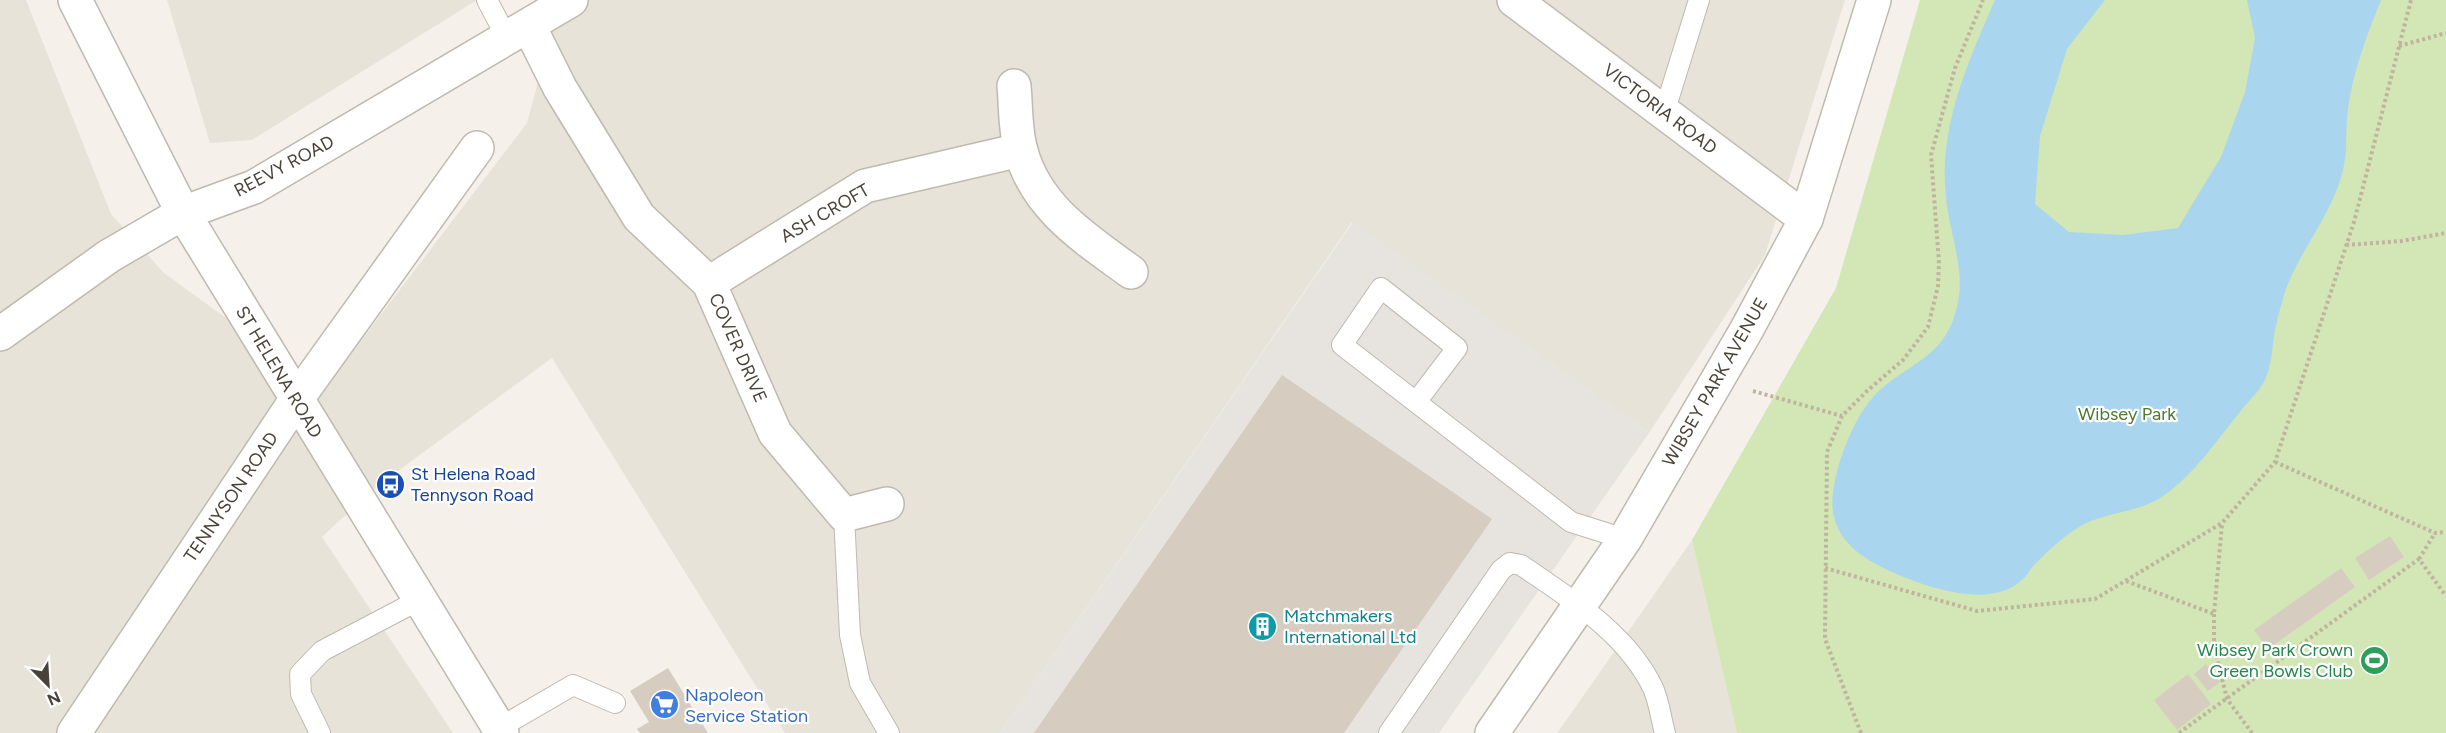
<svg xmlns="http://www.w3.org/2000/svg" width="2446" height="733" viewBox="0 0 2446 733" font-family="Figtree,sans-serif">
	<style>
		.residential { fill: #e8e3d9 }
		.industrial { fill: #e7e3df }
		.green { fill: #d2e7b5 }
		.water { fill: #a9d5ef }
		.building { fill: #d6cdc0 }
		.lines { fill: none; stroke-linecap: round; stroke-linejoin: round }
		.service-casing { stroke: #c0b9ad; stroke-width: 22 }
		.minor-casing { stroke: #c0b9ad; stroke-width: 36 }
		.tertiary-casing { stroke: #c0b9ad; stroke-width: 36 }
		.path { stroke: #c1b49f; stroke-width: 4; stroke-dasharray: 3 3; stroke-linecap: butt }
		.service { stroke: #fff; stroke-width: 20 }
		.minor { stroke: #fff; stroke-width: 33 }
		.tertiary { stroke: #fff; stroke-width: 33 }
		.labels { text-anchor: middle; stroke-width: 4.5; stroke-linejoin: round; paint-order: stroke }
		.street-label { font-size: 18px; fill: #494238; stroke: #fff }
		.park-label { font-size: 18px; fill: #4c792d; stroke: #fff }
		.transit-label { font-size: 18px; fill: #164399; stroke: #fff; text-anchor: start }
		.culture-label { font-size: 18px; fill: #0d838f; stroke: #fff; text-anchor: start }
		.leisure-label { font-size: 18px; fill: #27864d; stroke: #fff; text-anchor: end }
		.shop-label { font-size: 18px; fill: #366cbe; stroke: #fff; text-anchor: start }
	</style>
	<rect width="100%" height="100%" fill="#f5f1ea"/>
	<path class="residential" d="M0,0H26L111,214L164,273L324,389L527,123L560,0H1845L1765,255L1649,433L1352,222L1000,733H785L552,358L372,490L322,537L453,733H0Z
		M167,0H477L252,140L210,143Z
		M1692,540L1737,733H1557L1570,715Z"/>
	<path class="industrial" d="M1353,222L1649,433L1439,733H1000Z"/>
	<path class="green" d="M1920,0H2446V733H1737L1692,540L1836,288Z"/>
	<path class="water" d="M1995,0H2105L2067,49L2040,136L2035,204L2069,232L2123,235L2178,228L2221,157L2245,92L2255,38L2247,0H2381C2367,35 2353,71 2348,109C2345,129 2348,150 2343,170C2334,209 2306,243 2290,279C2283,295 2279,313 2275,330C2272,347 2272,366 2264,382C2258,393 2247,402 2240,412C2216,441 2195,474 2163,496C2140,512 2109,512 2084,524C2067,533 2050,549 2037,562C2031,567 2028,575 2022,580C1990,610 1926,587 1892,572C1854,555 1825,532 1834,486C1839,457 1854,418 1874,396C1908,361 1947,360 1958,302C1965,268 1949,231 1946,197C1938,128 1968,62 1995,0Z"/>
	<path class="building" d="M1282,375L1492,519L1344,733H1034Z
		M2390,536L2404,557L2369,580L2355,558Z
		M2341,568L2355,587L2268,649L2254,630Z
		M2206,664L2220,682L2208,691L2194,674Z
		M668,668L708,733H640L637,729L649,722L630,691Z
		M2188,674L2211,704L2177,730L2154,700Z"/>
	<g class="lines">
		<defs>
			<path id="service" d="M487,0L507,38
				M1664,113L1699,0
				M1416,402L1457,348L1381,288L1342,345L1571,522L1625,539
				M844,515L850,635L860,683L889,733
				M499,728L573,685L615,703
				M320,733L301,694L300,674L322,651L419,600
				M1389,733L1501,570L1510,563L1521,565C1569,598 1627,633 1653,688C1659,701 1661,719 1665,733"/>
			<path id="minor" d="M75,0L183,213L502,733
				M1514,0L1806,219
				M529,26L560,88L639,217L709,283L775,433L844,515L887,504
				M1014,86C1016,107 1015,131 1021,151C1036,208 1086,239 1131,272
				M709,283L865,186L1020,150
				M0,334L109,256L183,213L254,187L571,0
				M74,733L296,400L477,148"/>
			<path id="tertiary" d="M1492,733L1625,539L1747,329L1806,219L1874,0"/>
		</defs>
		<use href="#service" class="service-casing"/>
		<use href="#minor" class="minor-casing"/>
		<use href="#tertiary" class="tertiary-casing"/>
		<path class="path" d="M2399,46L2446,33
			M2346,245L2402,241L2446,233
			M1753,391L1842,416
			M2275,462L2435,533L2446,532
			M2419,559L2435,533
			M1825,568L1977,611L2095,599L2222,523L2275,462L2354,222L2411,0
			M2126,581L2214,614L2222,524
			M2214,614V646L2227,699L2252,733
			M1861,733L1825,639L1827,452L1842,416L1867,391L1903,360L1928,327L1938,286L1939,263L1931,155L1955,68L1983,0
			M2179,733L2419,559L2446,596"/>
		<use href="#service" class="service"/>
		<use href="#minor" class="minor"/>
		<use href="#tertiary" class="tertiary"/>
	</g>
	<defs>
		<symbol id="bus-disc" viewBox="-11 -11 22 22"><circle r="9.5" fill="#1a4fb4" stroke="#fff"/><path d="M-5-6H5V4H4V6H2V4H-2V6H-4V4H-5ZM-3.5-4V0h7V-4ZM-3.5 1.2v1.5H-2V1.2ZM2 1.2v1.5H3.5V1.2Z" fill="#fff"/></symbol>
		<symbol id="building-disc" viewBox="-11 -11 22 22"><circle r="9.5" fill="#0f9aa8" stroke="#fff"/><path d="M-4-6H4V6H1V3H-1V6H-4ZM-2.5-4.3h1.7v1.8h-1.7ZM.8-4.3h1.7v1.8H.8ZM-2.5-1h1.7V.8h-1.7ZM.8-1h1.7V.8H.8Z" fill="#fff"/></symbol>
		<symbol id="stadium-disc" viewBox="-11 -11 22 22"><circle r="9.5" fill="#2e9e5b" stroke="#fff"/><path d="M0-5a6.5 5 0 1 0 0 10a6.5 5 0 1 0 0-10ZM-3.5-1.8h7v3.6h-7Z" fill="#fff"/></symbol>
		<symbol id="supermarket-disc" viewBox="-11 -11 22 22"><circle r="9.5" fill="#3f7fe0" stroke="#fff"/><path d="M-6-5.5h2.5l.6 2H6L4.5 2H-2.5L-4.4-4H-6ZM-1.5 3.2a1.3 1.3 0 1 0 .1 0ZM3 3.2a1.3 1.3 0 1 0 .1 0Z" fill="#fff"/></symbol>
	</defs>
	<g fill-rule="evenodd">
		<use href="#bus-disc" x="374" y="468" width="33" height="33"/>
		<use href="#building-disc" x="1246" y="610" width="33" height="33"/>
		<use href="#stadium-disc" x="2358" y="644" width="33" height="33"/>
		<use href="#supermarket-disc" x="648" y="688" width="33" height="33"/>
	</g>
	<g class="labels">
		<g class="street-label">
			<text transform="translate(1660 109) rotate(37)" y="6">VICTORIA ROAD</text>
			<text transform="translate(284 166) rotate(-28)" y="6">REEVY ROAD</text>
			<text transform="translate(825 213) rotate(-30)" y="6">ASH CROFT</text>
			<text transform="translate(738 348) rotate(66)" y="6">COVER DRIVE</text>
			<text transform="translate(279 372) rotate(59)" y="6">ST HELENA ROAD</text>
			<text transform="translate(1715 382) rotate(-60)" y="6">WIBSEY PARK AVENUE</text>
			<text transform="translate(231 497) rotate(-56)" y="6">TENNYSON ROAD</text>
		</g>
		<g class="park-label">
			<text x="2127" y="420">Wibsey Park</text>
		</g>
		<g class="transit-label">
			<text x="411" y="480">St Helena Road<tspan x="411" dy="21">Tennyson Road</tspan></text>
		</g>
		<g class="culture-label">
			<text x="1284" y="622">Matchmakers<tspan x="1284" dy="21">International Ltd</tspan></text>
		</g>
		<g class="leisure-label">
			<text x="2353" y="656">Wibsey Park Crown<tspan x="2353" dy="21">Green Bowls Club</tspan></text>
		</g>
		<g class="shop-label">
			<text x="685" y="701">Napoleon<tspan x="685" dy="21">Service Station</tspan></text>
		</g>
	</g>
	<g transform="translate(48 685) rotate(156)" stroke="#ffffff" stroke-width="4.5" paint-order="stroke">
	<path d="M0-4.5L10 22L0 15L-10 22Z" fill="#494238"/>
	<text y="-9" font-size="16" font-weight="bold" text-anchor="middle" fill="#494238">N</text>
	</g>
</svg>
